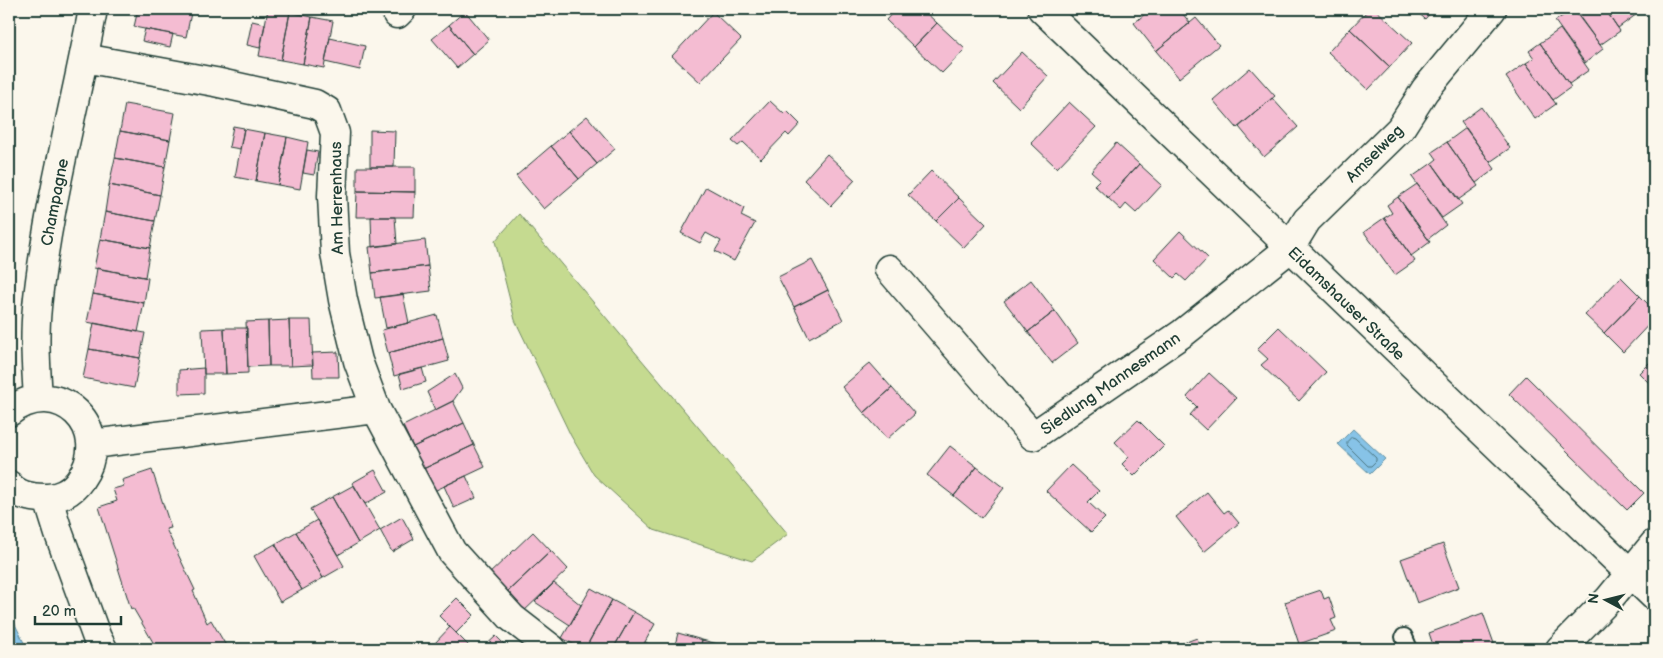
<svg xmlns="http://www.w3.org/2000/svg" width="1663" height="658" viewBox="0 0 1663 658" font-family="'Balsamiq Sans',sans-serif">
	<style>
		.green { fill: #c5da90; stroke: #728c62 }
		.water { fill: #87c3e7; stroke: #5d8d9f }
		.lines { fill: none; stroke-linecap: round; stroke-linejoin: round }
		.shore { stroke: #49737c; stroke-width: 1 }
		.building { fill: #f4bcd2; stroke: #1f3d34 }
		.lane-casing { stroke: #1f3d34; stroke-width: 20 }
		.street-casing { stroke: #1f3d34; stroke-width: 31 }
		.lane { stroke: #fbf7ec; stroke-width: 16 }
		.street { stroke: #fbf7ec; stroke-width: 28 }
		.labels { text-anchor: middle; stroke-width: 5; stroke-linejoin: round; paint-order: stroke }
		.street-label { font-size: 16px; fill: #1f3d34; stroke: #fbf7ec }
	</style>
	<rect width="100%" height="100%" fill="#fbf7ec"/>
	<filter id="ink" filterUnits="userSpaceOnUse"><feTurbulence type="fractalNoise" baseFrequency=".02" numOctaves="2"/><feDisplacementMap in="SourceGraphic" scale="10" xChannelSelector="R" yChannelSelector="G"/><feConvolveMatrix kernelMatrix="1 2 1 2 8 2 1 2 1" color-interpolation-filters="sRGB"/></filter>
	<g filter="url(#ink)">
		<path class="green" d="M519,214L788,534L752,561L654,530L594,475L571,436L515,320L495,241Z"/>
		<path class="water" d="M1353,429L1385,459L1370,474L1338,444Z
			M9,615L12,618L27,649H9Z"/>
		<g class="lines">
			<path class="shore" d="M1352,437L1355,438L1376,458V461L1371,466H1368L1347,445V442Z"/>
		</g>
		<path class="building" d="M138,9H170L191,13L186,37L134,27Z
			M170,9H192L191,13Z
			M268,9L290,12L281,60L259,56Z
			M896,9H922L937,23L914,47L886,20Z
			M1151,9H1179L1190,23L1156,51L1134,23Z
			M1369,9H1375L1412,43L1390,67L1350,29Z
			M1414,9H1434L1425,19Z
			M1573,9L1603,49L1585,63L1555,21Z
			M1574,9H1605L1620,31L1600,45Z
			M1605,9H1633L1637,14L1618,28Z
			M465,11L489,40L473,54L449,25Z
			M290,12L312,17L303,64L281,60Z
			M713,12L741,39L700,82L672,56Z
			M312,17L333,21L324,68L303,64Z
			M1196,18L1219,45L1179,78L1156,51Z
			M252,21L265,24L260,48L247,45Z
			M937,23L965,49L942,73L914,47Z
			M449,25L473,54L457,68L432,39Z
			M145,29L173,34L170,47L142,41Z
			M1350,29L1390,67L1368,90L1328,52Z
			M1560,29L1589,70L1569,84L1540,43Z
			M330,38L365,46L360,70L325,62Z
			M1540,43L1571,87L1553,100L1526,63L1534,58L1529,51Z
			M1022,52L1048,76L1019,108L993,83Z
			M1526,63L1556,104L1535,119L1506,77Z
			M1250,68L1275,96L1237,128L1213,100Z
			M1272,98L1298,127L1264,157L1239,127Z
			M770,101L784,114L787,111L800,124L789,136L786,133L761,159L743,142L738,146L732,141Z
			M1069,102L1096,127L1057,168L1031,143Z
			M125,104L175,113L170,140L120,131Z
			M1481,107L1510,148L1490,162L1461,122Z
			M587,116L615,149L597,164L569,131Z
			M233,126L244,128L240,149L229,147Z
			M1466,128L1495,169L1476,183L1447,142Z
			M244,129L265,133L256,181L235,177Z
			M370,130L395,131L394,167H370Z
			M120,131L170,140L165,167L115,158Z
			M569,131L597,164L579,179L551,146Z
			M265,133L287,137L278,185L256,181Z
			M287,137L308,142L300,189L278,185Z
			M1447,142L1478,186L1458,200L1432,163L1437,159L1432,152Z
			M1116,143L1139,164L1108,198L1094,185L1100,179L1091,171Z
			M551,146L579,179L544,209L516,176Z
			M307,150L318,152L314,175L303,173Z
			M827,154L855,180L831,206L804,180Z
			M115,158L165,167L160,195L109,185Z
			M1432,163L1462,204L1442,218L1412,177Z
			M1139,164L1162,185L1136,213L1126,204L1121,210L1108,198Z
			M357,167H415V192L357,191Z
			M931,171L959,198L936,221L908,195Z
			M1417,184L1446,225L1428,239L1398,197Z
			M109,185L160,195L155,221L105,212Z
			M706,187L744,208L741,216L755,223L734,261L715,251L721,241L706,233L700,243L681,233Z
			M357,191L415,192L414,217H356Z
			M1398,197L1430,242L1411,256L1384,218L1392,213L1387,205Z
			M959,198L986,224L964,248L936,221Z
			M105,212L155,221L150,248L100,239Z
			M371,217H395L397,244L372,247Z
			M1384,218L1415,261L1395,275L1364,232Z
			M1180,231L1208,258L1186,281L1178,274L1174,278L1154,259Z
			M100,239L150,248L145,277L94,268Z
			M425,240L428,266L372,273L369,247Z
			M812,260L828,290L794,307L778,277Z
			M428,266L431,291L375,298L372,273Z
			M97,268L148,278L144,303L93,294Z
			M1621,277L1640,296L1604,333L1585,315Z
			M1031,280L1055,311L1028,332L1004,301Z
			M828,290L843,320L809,338L794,307Z
			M93,294L144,303L138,332L87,322Z
			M403,294L409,323L386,328L380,297Z
			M1640,296L1654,310V319L1623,352L1604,333Z
			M1055,311L1078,343L1052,363L1028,332Z
			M437,315L443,338L388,353L382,330Z
			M289,320H311L313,365L291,366Z
			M289,320L291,366H269L268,321Z
			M268,321L269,366L248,367L246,322Z
			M94,323L145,333L140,358L89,349Z
			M1279,327L1326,372L1299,401L1261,365L1268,359L1257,349Z
			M224,328H247L248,373L226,374Z
			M224,328L226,374H204L202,329Z
			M443,338L449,361L394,376L388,353Z
			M89,349L140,358L134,388L83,378Z
			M338,352L339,377H313L312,353Z
			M1654,358V388L1639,373Z
			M870,363L892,388L864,413L842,387Z
			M204,368V393L179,394V370Z
			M422,368L426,382L403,389L399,374Z
			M1209,373L1236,398L1206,430L1190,415L1197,407L1187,397Z
			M455,374L462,388L453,401L435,410L427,392Z
			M1526,376L1644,493L1627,510L1509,394Z
			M892,388L915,414L887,439L864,413Z
			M453,401L464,423L413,447L403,426Z
			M1138,420L1164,446L1134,476L1122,464L1129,457L1115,442Z
			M464,423L474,445L423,469L413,447Z
			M474,445L485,467L434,491L423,469Z
			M950,446L977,467L954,496L927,475Z
			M1071,465L1099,491L1088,502L1105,518L1091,532L1046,491Z
			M977,467L1004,488L981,518L954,496Z
			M152,470L171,528L166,529L195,590L193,591L207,623L211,620L228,649H157L133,608L131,609L99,507L117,501L113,489L124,486L122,480Z
			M375,470L387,492L365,504L352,483Z
			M466,476L476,498L454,508L444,486Z
			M354,485L380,530L358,543L332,497Z
			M1207,492L1224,513L1228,510L1239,523L1204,552L1176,517Z
			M332,497L358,543L338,555L310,509Z
			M402,517L414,539L392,552L380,530Z
			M317,520L344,566L323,578L296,532Z
			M296,532L323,578L302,590L275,544Z
			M533,532L551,551L504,595L486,577Z
			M275,544L302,590L280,602L254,556Z
			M1443,544L1459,587L1417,603L1401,559Z
			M551,551L568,569L521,614L504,595Z
			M554,583L581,605L570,625L535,602Z
			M591,588L612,600L585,649H582L562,638Z
			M1321,590L1324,599L1329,597L1336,618L1331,620L1336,631L1299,644L1285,602Z
			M457,598L474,615L456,633L439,616Z
			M612,600L634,612L613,649H585Z
			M634,612L655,624L641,649H613Z
			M1483,613L1496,649H1439L1432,642L1429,633Z
			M450,627L472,649H441L435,643Z
			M678,633L702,640L700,649H674Z
			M496,636L509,649H482Z
			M1197,638L1201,649H1167Z
			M702,640L726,646L725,649H700Z
			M645,642L660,649H641Z"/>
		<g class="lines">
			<defs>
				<path id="lane" d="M1404,637L1409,649"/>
				<path id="street" d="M1042,9L1654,596
					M397,14L402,9
					M84,58L215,82L315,104L327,111L335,133L332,196L335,253L343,300L358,361L376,409L452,552L512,618L552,649
					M889,269L1033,436L1183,333L1290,248L1307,220L1400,129L1425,90L1492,9
					M38,398C36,368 34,337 37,307C47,207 75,108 93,9
					M9,412C58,373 116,429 80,480C72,492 58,499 44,498C32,498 16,495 9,485
					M92,444L376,409
					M48,499L59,534L97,638L103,649
					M1560,649L1609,599L1654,544"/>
			</defs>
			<use href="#lane" class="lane-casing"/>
			<use href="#street" class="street-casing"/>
			<use href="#lane" class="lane"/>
			<use href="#street" class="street"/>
		</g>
	</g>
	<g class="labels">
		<g class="street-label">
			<text transform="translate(1374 153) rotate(-45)" y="6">Amselweg</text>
			<text transform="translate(336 198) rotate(-91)" y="6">Am Herrenhaus</text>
			<text transform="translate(54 202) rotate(-79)" y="6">Champagne</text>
			<text transform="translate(1347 303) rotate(44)" y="6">Eidamshauser Straße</text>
			<text transform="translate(1110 383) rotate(-35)" y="6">Siedlung Mannesmann</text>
		</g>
	</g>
	<rect width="1663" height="658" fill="none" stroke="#fbf7ec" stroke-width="30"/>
	<rect x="15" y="15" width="1633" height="628" fill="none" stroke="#1f3d34" stroke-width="2" filter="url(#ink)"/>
	<g transform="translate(1606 600) rotate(277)" stroke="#fbf7ec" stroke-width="4" paint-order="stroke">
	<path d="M0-4L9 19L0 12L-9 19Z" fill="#1f3d34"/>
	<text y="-8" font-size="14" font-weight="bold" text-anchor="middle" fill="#1f3d34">N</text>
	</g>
	<path d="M35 616v8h86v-8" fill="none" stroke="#1f3d34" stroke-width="2.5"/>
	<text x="42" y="616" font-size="15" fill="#1f3d34" stroke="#fbf7ec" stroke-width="4" paint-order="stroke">20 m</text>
</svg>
